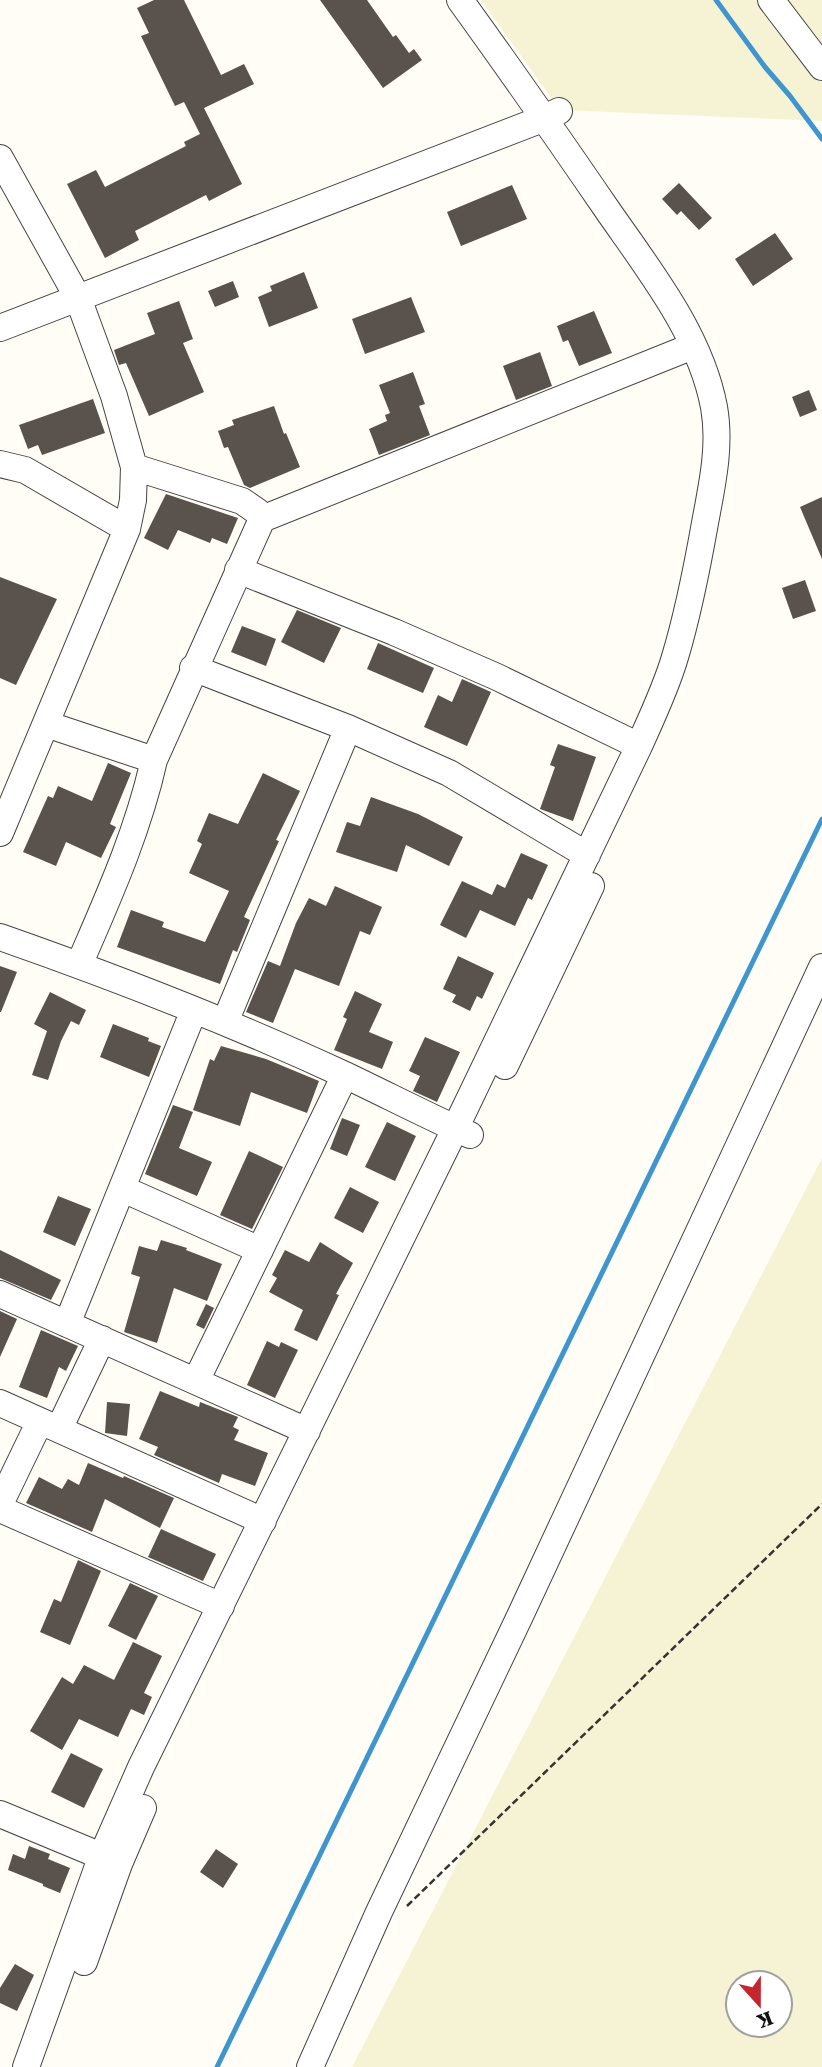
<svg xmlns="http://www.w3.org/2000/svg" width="822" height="2067" viewBox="0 0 822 2067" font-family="'Roboto Serif',serif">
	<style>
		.farmland { fill: #f6f3d4; fill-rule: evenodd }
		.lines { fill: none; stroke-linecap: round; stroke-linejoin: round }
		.stream { stroke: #3f96cf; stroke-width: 5 }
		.building { fill: #5a524d }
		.minor-casing { stroke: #444; stroke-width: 28 }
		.path { stroke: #333; stroke-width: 2.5; stroke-dasharray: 7 3.5; stroke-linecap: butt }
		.minor { stroke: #fff; stroke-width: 26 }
	</style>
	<rect width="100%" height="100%" fill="#fffdf5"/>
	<path class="farmland" d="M481,0H822V121L560,110Z
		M822,1158V2067H352ZM780,1983V2025H738V1983Z"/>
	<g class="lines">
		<path class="stream" d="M716,0L765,67L790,96L822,139
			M217,2067L822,819"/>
	</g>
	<path class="building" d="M154,0H184L221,75L244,64L254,84L204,108L242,184L209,201L206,195L135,231L139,240L105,258L67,184L96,170L105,187L186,146L184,142L200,134L184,102L175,106L141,36L149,33L137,8Z
		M320,0H367L393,37L396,35L409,53L414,49L422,60L383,88Z
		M679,183L712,218L699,230L681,211L677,215L662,199Z
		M512,185L527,219L461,246L447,212Z
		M775,233L793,259L753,286L735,259Z
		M304,272L318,308L269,327L258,297L272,291L270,286Z
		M233,281L239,297L215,307L208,291Z
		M411,297L425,332L365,354L352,319Z
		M179,301L193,339L183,343L204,392L149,416L126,363L119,365L114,350L155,334L147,313Z
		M594,311L612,353L579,366L568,340L563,342L557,326Z
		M540,352L552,386L516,400L503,366Z
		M413,372L425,404L419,406L430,435L379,455L369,429L387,421L385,415L390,413L379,385Z
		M809,390L817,410L800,417L792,397Z
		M93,399L105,433L42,455L38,445L28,449L19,425Z
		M274,406L284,434L286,433L300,467L250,488L244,485L228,447L224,448L218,431L234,425L232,420Z
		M166,494L238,518L227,544L212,538L210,543L178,530L168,550L144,538Z
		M822,497V559L800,507Z
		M0,577L57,599L16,685L0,678Z
		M805,580L816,611L793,619L782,588Z
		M297,610L341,628L324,663L281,642Z
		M242,626L276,639L266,666L231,652Z
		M378,643L434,668L423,693L367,669Z
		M462,679L491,692L467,746L424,727L438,695L452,702Z
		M558,744L596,757L573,821L540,809L555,767L550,765Z
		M108,763L131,773L110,824L116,827L101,858L66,842L56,866L23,852L48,796L53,798L58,786L92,801Z
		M263,773L300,791L276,840L279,841L244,917L250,920L237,952L233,950L220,984L117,947L131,910L164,922L162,927L205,942L229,891L189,873L202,844L197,841L209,813L238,824Z
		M371,797L418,814L463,837L449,866L406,845L397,872L336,852L347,822L360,826Z
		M521,853L548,865L532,900L528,898L515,926L480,910L466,938L440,925L462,881L492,895L497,884L505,888Z
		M335,886L382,907L370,935L360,931L339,986L295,969L273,1023L246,1012L268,961L280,966L296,923L309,898L326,906Z
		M458,956L494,973L482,999L477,996L470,1011L452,1002L456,995L443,989Z
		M0,966L17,972L1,1012H0Z
		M355,991L382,1004L369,1032L393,1042L382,1069L334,1050L347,1019L343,1017Z
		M50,992L86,1010L79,1025L71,1021L61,1041L48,1080L32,1075L47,1031L34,1024Z
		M113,1024L149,1038L148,1041L161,1046L149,1077L100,1057Z
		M425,1037L460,1052L437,1102L413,1091L420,1076L409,1071Z
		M221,1046L266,1059L319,1081L307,1113L251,1092L240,1126L193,1110L210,1059L214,1061Z
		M173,1105L193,1112L179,1148L212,1162L197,1196L145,1174Z
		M342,1118L360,1125L347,1156L330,1149Z
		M387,1122L416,1136L395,1181L365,1167Z
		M249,1151L283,1167L252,1229L220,1215Z
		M350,1187L379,1202L363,1233L334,1218Z
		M58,1196L91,1209L75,1246L43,1232Z
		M161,1240L187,1248L186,1250L222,1264L207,1301L174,1288L157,1343L124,1332L140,1277L131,1274L139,1246L157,1251Z
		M320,1242L353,1263L336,1294L339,1295L317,1341L294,1330L303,1310L269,1292L277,1278L272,1275L285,1250L309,1262Z
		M0,1250L61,1280L51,1300L0,1278Z
		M206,1304L214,1308L204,1329L196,1325Z
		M0,1311L17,1319L0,1357Z
		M41,1330L78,1346L66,1371L59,1367L47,1398L19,1387Z
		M267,1341L279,1347L281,1342L298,1350L275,1398L247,1385Z
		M160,1391L199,1407L200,1402L238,1417L233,1427L239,1430L234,1440L268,1453L255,1486L222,1474L219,1483L154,1455L158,1447L139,1439Z
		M107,1402L130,1404L127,1436L105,1433Z
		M88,1463L123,1478L124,1476L174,1498L160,1528L105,1499L92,1532L26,1503L39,1477L62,1489L68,1479L79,1485Z
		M161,1529L216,1554L203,1581L148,1557Z
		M78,1560L101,1571L70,1645L40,1632L54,1599L61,1602Z
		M130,1583L158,1596L136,1640L108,1626Z
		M133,1642L162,1656L144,1693L152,1697L144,1715L131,1709L118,1737L79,1719L62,1750L30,1731L62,1677L73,1684L84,1665L114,1680Z
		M71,1753L103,1769L84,1808L51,1792Z
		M29,1846L50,1854L48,1859L70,1868L60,1893L43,1886V1884L8,1870L13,1854L25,1859Z
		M216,1849L238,1864L223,1888L200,1872Z
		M15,1964L34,1975L17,2011L0,2003V1988Z"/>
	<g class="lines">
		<defs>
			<path id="minor" d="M771,0L822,67
				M0,158L78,298L114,396L134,467L133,500L127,529L0,833
				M0,328L545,118L559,111
				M0,464L25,470L127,529
				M134,467L242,501L258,512L262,519L693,346
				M238,570L394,632L497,677L639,746
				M193,668L348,728L449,773L587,855
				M46,724L154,760
				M0,937C117,978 233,1023 345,1075C387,1095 428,1116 470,1135
				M79,965C108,898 138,832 154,760L262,519
				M225,1022L348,728
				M505,1066L591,886
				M123,1189L260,1250
				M0,1294L307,1431
				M67,1324L194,1010
				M196,1381L345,1075
				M0,1403L263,1521
				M59,1429L102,1339
				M0,1504L40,1421
				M0,1509L221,1606
				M0,1814L118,1863
				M84,1962L119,1864L143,1808
				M26,2067L101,1858L141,1767L455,1129L639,746C652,717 666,688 675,657C688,614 697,568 705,523C712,485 721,446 714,407C700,333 648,269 606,208C558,138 510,69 460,0
				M310,2067L379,1912L520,1616L822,967"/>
		</defs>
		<use href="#minor" class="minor-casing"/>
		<path class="path" d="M407,1906L822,1504"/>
		<use href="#minor" class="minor"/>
	</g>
	<g transform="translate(759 2004) rotate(159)"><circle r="33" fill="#ffffff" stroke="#a0a0a0" stroke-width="2"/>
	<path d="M0-5L12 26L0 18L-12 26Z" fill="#c4262e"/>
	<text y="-10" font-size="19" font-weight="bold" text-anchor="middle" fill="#111111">K</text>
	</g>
</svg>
